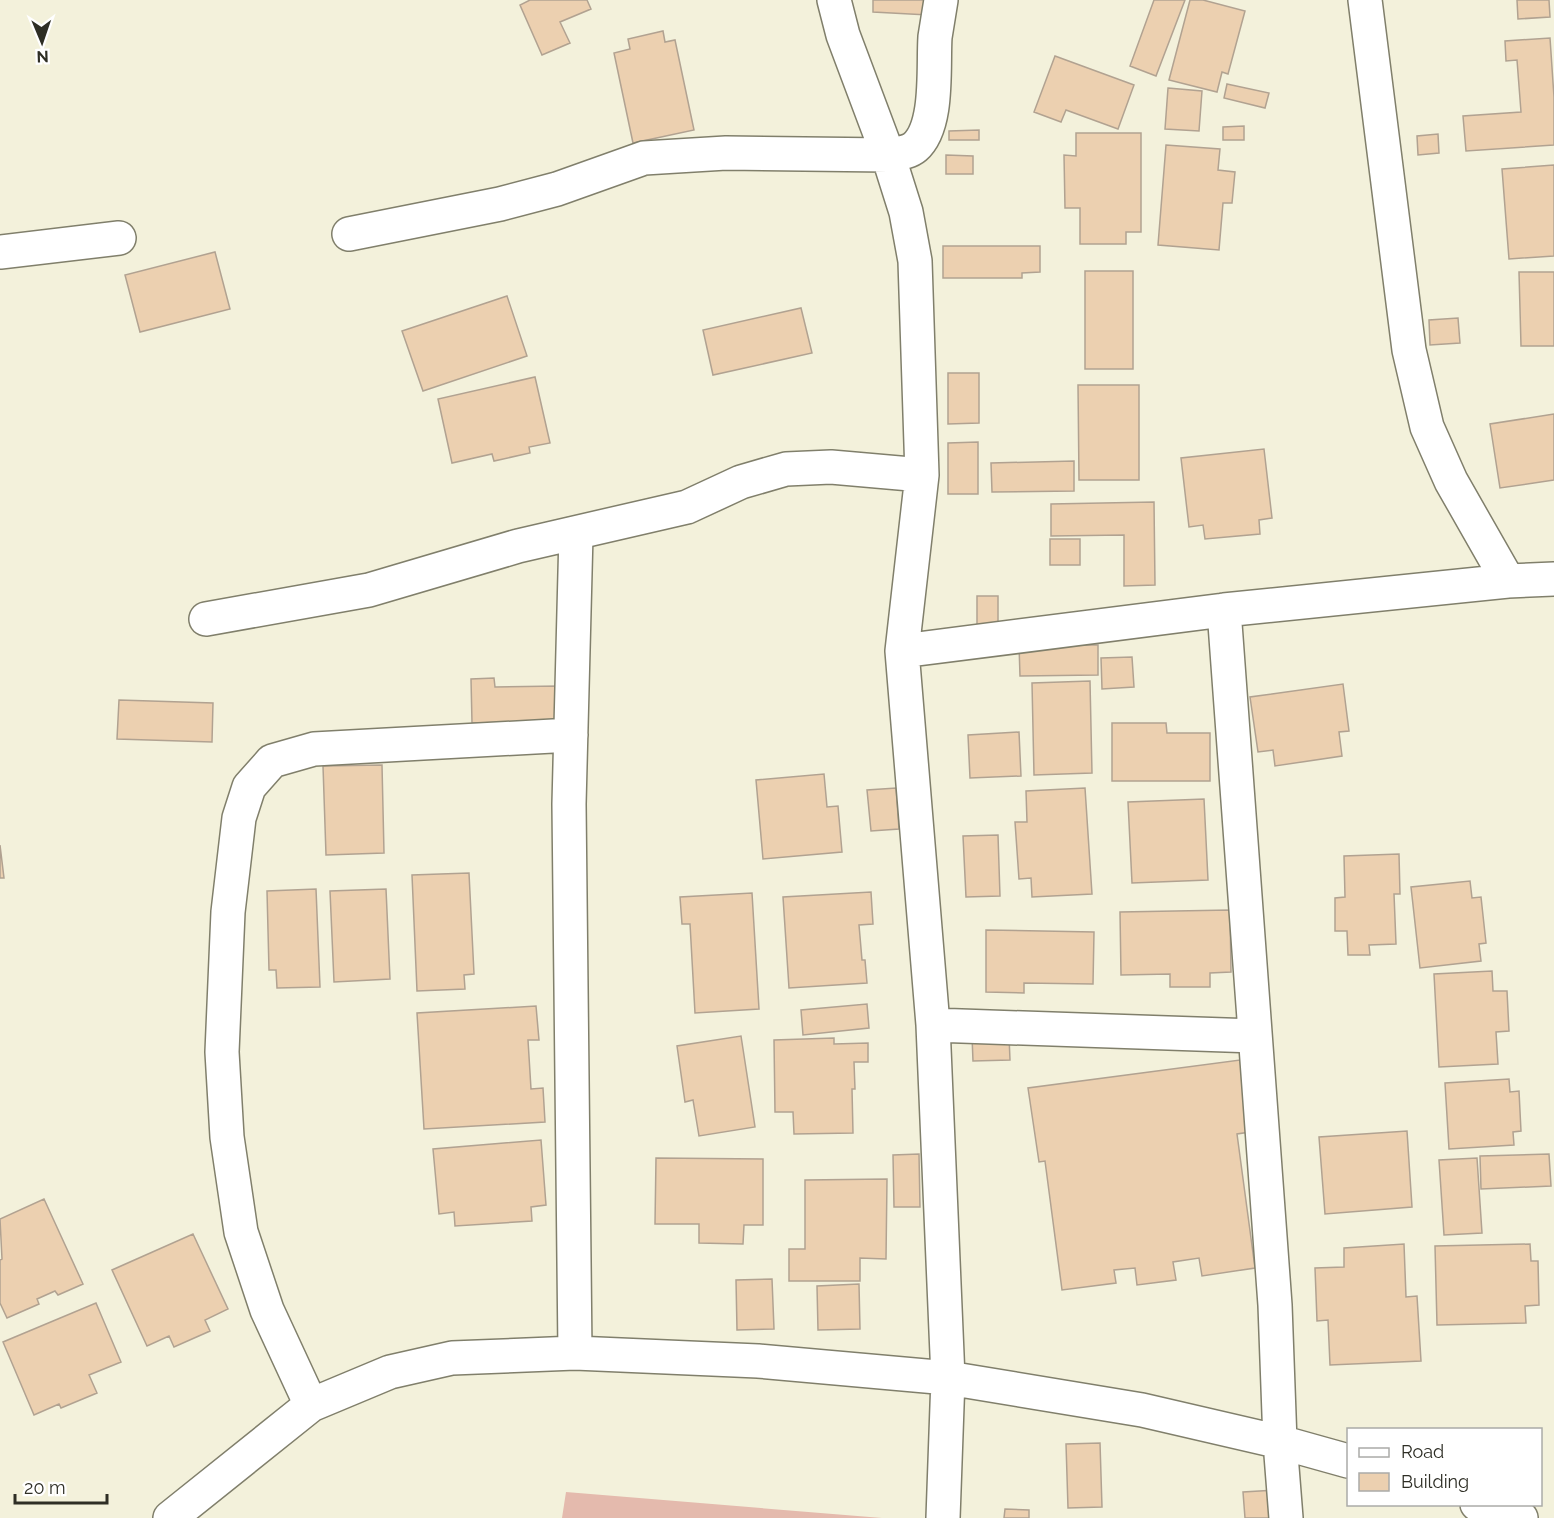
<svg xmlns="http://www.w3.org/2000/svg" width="1554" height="1518" viewBox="0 0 1554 1518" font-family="Raleway,sans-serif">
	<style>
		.green { fill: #e4baad }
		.building { fill: #ecd0b0; stroke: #b1a291; stroke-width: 1.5 }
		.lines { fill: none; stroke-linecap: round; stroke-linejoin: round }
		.minor-casing { stroke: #807f6b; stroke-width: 36 }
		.minor { stroke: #fff; stroke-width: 33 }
	</style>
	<rect width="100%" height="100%" fill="#f3f1db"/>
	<path class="green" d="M566,1492L882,1518H562Z"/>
	<path class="building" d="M530,0H587L591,9L560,22L570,43L542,55L520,5Z
		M873,0H929L928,15L873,12Z
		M1154,0H1185L1156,76L1130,66Z
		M1190,0H1203L1245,11L1228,74L1222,72L1217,92L1169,80Z
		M1517,0H1549L1550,17L1518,19Z
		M663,31L665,42L675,40L694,130L633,143L614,53L630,49L628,39Z
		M1550,38L1554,97V145L1466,151L1463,116L1521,112L1517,60L1506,61L1505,41Z
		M1055,56L1134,85L1118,129L1066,110L1061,122L1034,112Z
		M1227,84L1269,93L1265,108L1224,98Z
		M1168,88L1202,91L1199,131L1165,129Z
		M1244,126V140H1223V127Z
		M979,130V140H949V131Z
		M1076,133H1141V232H1126V244H1080V208H1065L1064,155L1076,156Z
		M1438,134L1439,153L1418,155L1417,136Z
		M1166,145L1220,149L1218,170L1235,172L1232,203H1223L1219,250L1158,245Z
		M946,155L973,156V174H946Z
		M1554,165V256L1509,259L1502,169Z
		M943,246H1040V272L1022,273V278H943Z
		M215,252L230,309L140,332L125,275Z
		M1085,271H1133V369H1085Z
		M1519,272H1554V346H1521Z
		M507,296L527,356L423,391L402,331Z
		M801,308L812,353L713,375L703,330Z
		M1458,318L1460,343L1430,345L1429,320Z
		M948,373H979V423L948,424Z
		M535,377L550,443L529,447L530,453L494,461L492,454L452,463L438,399Z
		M1078,385H1139V480H1079Z
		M1554,414V480L1500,488L1490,424Z
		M978,442V494H948V443Z
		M1264,449L1272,518L1259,520L1260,534L1205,539L1203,525L1189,527L1181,458Z
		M1074,461V491L992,492L991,463Z
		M1154,502L1155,585L1124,586V535L1051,536V504Z
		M1050,539H1080V565H1050Z
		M977,596H998V625H977Z
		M1019,645H1098V675L1020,676Z
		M1132,657L1134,687L1102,689L1101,658Z
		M494,678L495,687L559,686L560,721L472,723L471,679Z
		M1090,681L1092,773L1034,775L1032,683Z
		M1343,684L1349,731L1339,732L1342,756L1275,766L1273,750L1258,752L1250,697Z
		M119,700L213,703L212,742L117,739Z
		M1112,723H1166L1167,733H1210V781H1112Z
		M1019,732L1021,776L970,778L968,735Z
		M382,765L384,853L326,855L323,766Z
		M824,774L827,807L838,806L842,852L763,859L756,780Z
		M896,788L899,829L871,831L867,790Z
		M1085,788L1092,894L1032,897L1031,878L1019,879L1015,822H1027L1026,791Z
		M1204,799L1208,880L1132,883L1128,802Z
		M998,835L1000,896L966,897L963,836Z
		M0,845L4,878H0Z
		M1399,854L1400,894H1394L1396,944L1369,945L1370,955H1348L1347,931H1335V898L1345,897L1344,856Z
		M469,873L474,974L464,975L465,989L417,991L412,875Z
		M1470,881L1472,898L1481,897L1486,943L1479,944L1481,961L1420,968L1411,887Z
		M316,889L320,987L277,988L276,970H269L267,891Z
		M386,889L390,979L334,982L330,891Z
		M871,892L873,924L859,925L862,960H865L867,983L789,988L783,897Z
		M752,893L759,1009L695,1013L690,924H682L680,897Z
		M1230,910L1231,972L1210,973V987H1170V974L1121,975L1120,912Z
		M986,930L1094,932L1093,984L1024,983V993L986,992Z
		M1492,971L1493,991H1507L1509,1031L1496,1032L1498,1064L1439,1067L1434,974Z
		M867,1004L869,1028L803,1035L801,1010Z
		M536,1006L539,1040H528L531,1089L543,1088L545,1122L424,1129L417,1013Z
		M741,1036L755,1127L699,1136L693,1100L685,1102L677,1046Z
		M972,1036H1009L1010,1060L973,1061Z
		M834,1038V1044L868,1043V1062H854L855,1089H852L853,1133L794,1134L793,1112H775L774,1040Z
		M1240,1060L1250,1132L1237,1134L1255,1268L1202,1276L1199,1258L1173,1262L1176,1280L1137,1285L1135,1268L1114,1270L1116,1283L1062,1290L1045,1161L1039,1162L1028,1088Z
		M1509,1079L1510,1092L1519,1091L1521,1131L1513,1132L1514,1145L1449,1149L1445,1083Z
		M1407,1131L1412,1207L1325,1214L1319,1137Z
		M541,1140L546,1205L531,1207L532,1221L455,1226L454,1212L439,1214L433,1149Z
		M919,1154L920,1207H894L893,1155Z
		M1549,1154L1551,1186L1481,1189L1480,1156Z
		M656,1158L763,1159V1225H744L743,1244L699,1243V1224H655Z
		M1477,1158L1482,1233L1444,1235L1439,1160Z
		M887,1179L886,1259L860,1258V1281H789V1249H805V1180Z
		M44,1199L83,1284L58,1295L55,1291L37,1299L39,1304L7,1318L0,1303V1260L2,1259L0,1219Z
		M193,1234L228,1309L205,1320L210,1331L174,1347L169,1336L147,1346L112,1270Z
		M1404,1244L1406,1297L1417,1296L1421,1361L1330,1365L1328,1320L1317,1321L1315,1268L1344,1267V1248Z
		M1530,1244L1531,1261H1538L1539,1305L1525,1306L1526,1323L1437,1325L1435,1246Z
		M772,1279L774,1329L737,1330L736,1280Z
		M859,1284L860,1329L818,1330L817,1286Z
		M96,1303L121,1362L89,1375L97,1393L61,1408L59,1404L34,1415L3,1342Z
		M1100,1443L1102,1507L1068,1508L1066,1444Z
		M1274,1490L1275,1518H1245L1243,1492Z
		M1005,1509L1029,1510V1518H1004Z"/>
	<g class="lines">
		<defs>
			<path id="minor" d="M834,0L843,35L888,155L906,212L915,261L922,475L902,651L933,1025L948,1378L943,1518
				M1365,0L1409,350L1427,427L1451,481L1508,581
				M349,234L500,204L557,189L644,158L726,153L888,155C897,153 908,153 915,147C939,126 933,67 935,37C937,25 939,12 941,0
				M0,252L119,238
				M1224,610L1275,1305L1280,1442L1286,1518
				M206,619L369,590L518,546L687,507L741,482L786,469L831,467L922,475
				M902,651L1224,610L1508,581L1554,579
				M933,1025L1255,1036
				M575,1353L569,804L576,534
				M311,1405L267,1310L241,1232L227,1137L222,1052L228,912L239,818L249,787L272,761L314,749L571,735
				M1477,1504L1521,1518
				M170,1518L311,1405L390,1372L452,1358L575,1353L758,1361L948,1378L1142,1410L1280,1442L1348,1461"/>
		</defs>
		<use href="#minor" class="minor-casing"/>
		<use href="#minor" class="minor"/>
	</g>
	<rect x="1347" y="1428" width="195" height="78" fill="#ffffff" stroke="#ababa8" stroke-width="1.5"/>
	<rect x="1359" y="1448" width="30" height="9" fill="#ffffff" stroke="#ababa8" stroke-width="1.5"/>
	<text x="1401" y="1458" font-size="18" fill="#2e2e25">Road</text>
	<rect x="1359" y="1473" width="30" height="18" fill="#ecd0b0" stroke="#ababa8" stroke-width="1.5"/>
	<text x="1401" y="1488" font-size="18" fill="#2e2e25">Building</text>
	<g transform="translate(42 42) rotate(178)" stroke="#ffffff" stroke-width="4.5" paint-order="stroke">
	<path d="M0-4.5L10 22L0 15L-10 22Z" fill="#2e2e25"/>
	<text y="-9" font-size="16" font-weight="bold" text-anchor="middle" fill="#2e2e25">N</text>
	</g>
	<path d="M15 1494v9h92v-9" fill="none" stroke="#2e2e25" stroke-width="3"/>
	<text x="24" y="1494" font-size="18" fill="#2e2e25" stroke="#ffffff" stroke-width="4.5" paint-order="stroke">20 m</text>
</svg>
